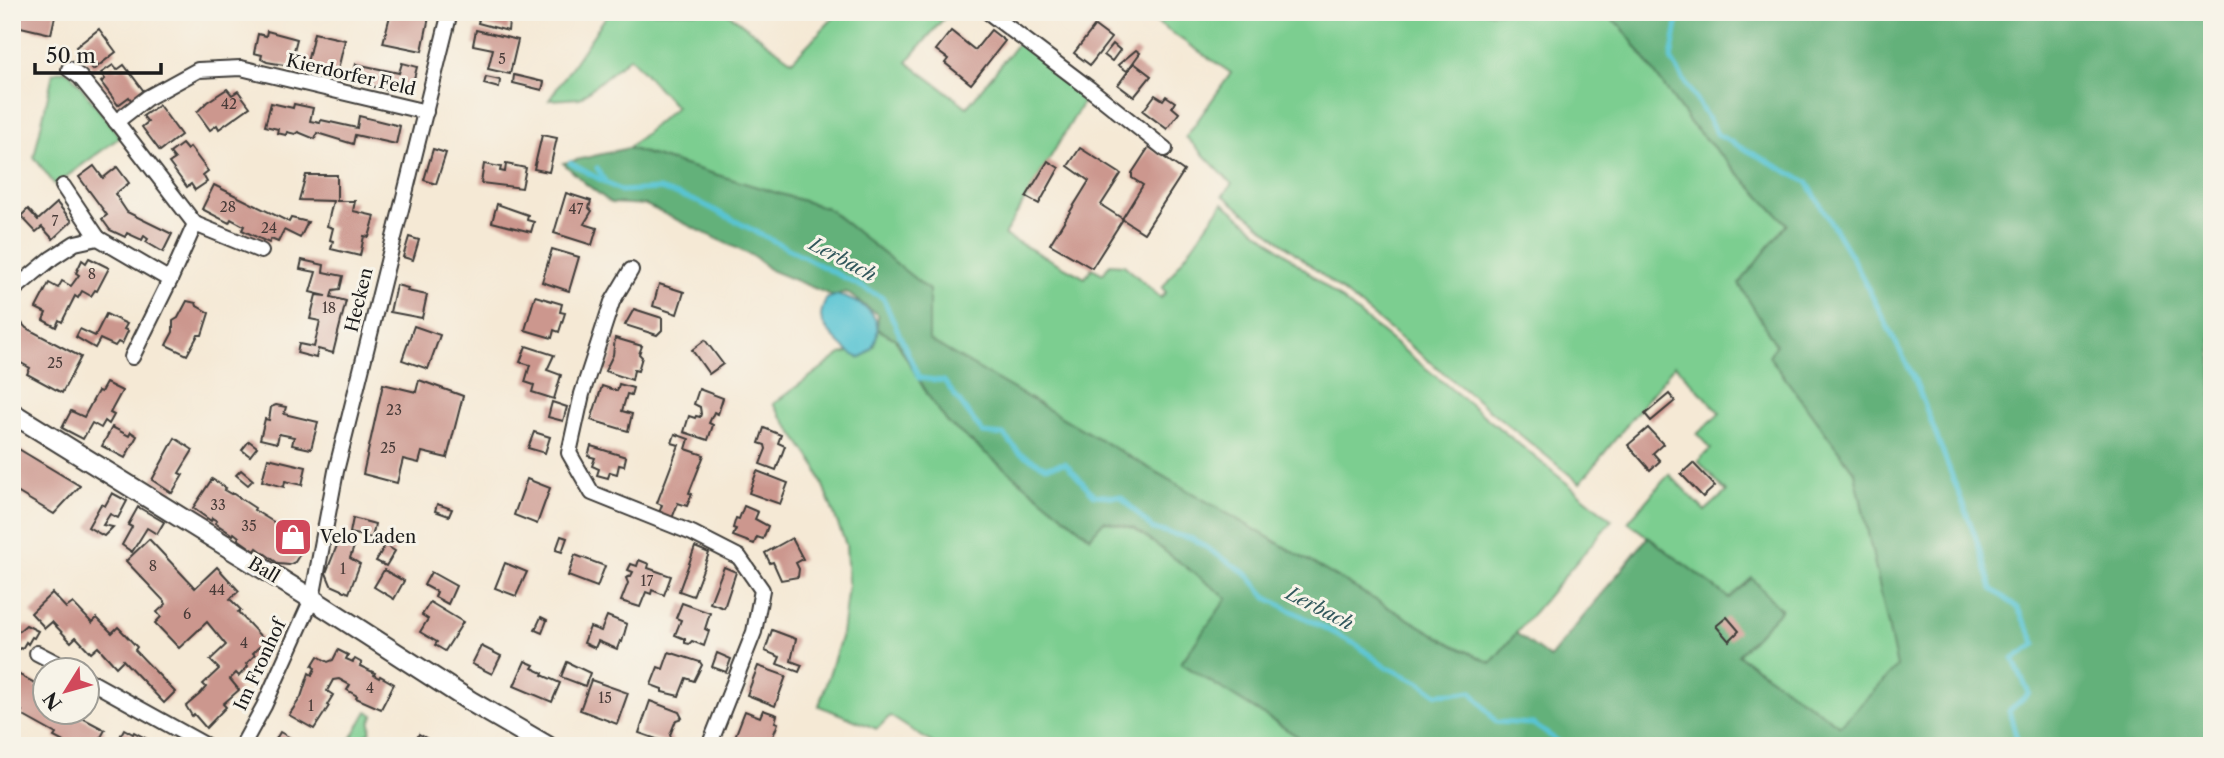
<svg xmlns="http://www.w3.org/2000/svg" width="2224" height="758" viewBox="0 0 2224 758" font-family="'Libre Caslon Text',serif">
<rect width="100%" height="100%" fill="#f7f3e8"/>
<filter id="ink" filterUnits="userSpaceOnUse"><feTurbulence type="fractalNoise" baseFrequency=".0143" numOctaves="2"/><feDisplacementMap in="SourceGraphic" scale="14" xChannelSelector="R" yChannelSelector="G"/><feConvolveMatrix kernelMatrix="1 2 1 2 8 2 1 2 1" color-interpolation-filters="sRGB"/></filter>
<filter id="wash" filterUnits="userSpaceOnUse"><feTurbulence type="fractalNoise" baseFrequency=".00686" numOctaves="4" result="noise"/><feDisplacementMap in="SourceGraphic" scale="28" xChannelSelector="R" yChannelSelector="G"/><feGaussianBlur stdDeviation="1.57" result="paint"/><feColorMatrix in="noise" values="0 0 0 0 0 0 0 0 0 0 0 0 0 0 0 0 0 1.4 0 .05"/><feComposite in="paint" operator="in"/></filter>
<g filter="url(#wash)">
<rect width="100%" height="100%" fill="#f5e9d5"/>
<!-- green -->
<g fill="#7bce90" stroke="#4c7556" stroke-width="2">
<path d="M609,12H726L792,61L839,12H949L907,62L967,107L1018,43L1088,94L1004,235L1085,278L1092,268L1103,274L1110,264L1124,265L1161,298L1166,292L1162,288L1223,203L1612,520L1491,663L1453,645L929,340L827,208L628,148L676,107L630,57L580,98L549,100Z"/>
<path d="M1141,12H1601L1621,26L1691,124L1787,224L1740,284L1776,345L1769,356L1855,473L1898,668L1840,726L1738,655L1781,609L1729,598L1628,522L1669,474L1705,511L1726,492L1698,461L1711,449L1697,434L1720,413L1675,365L1580,483L1223,195L1232,184L1186,137L1231,73Z"/>
<path d="M64,70L71,74L120,137L55,185L34,157L53,73Z"/>
<path d="M877,329L895,339L927,394L948,423L1090,536L1104,521L1134,528L1228,598L1181,663L1313,746H937L890,716L877,729L819,706L842,634L848,585L846,545L815,465L773,404L841,354L874,346Z"/>
<path d="M367,711L374,715L371,720L370,732L364,737H360L356,746H347Z"/>
</g>
<!-- forest -->
<path fill="#64b17a" stroke="#40664b" stroke-width="2" d="M1601,12H2212V746H1313L1181,663L1227,598L1134,528L1104,521L1090,537L948,423L927,394L896,339L877,329L878,315L846,292L833,296L770,270L755,257L646,205L611,203L586,184L563,163L628,148L827,208L929,290V340L1453,645L1491,663L1516,633L1550,658L1648,537L1729,598L1752,578L1781,610L1738,655L1840,726L1897,667L1855,473L1769,356L1776,345L1739,284L1787,224L1691,124L1621,26Z"/>
<!-- water -->
<path fill="#59c4d3" stroke="#3a7078" stroke-width="2" d="M837,295C848,298 859,302 868,310C884,324 878,349 860,358C849,355 821,328 821,316C821,311 824,304 826,299Z"/>
<g fill="none" stroke-linecap="round" stroke-linejoin="round">
<!-- stream -->
<g stroke="#59c4d3" stroke-width="5">
<path d="M1679,12L1671,59L1718,135L1807,182L1855,263L1915,380L1976,538L1992,589L2017,607L2036,644L2013,659L2029,693L2009,711L2019,746"/>
<path d="M570,163L621,191L660,189L699,202L883,298L919,378L944,381L983,433L1004,435L1020,453L1046,467L1065,463L1094,495L1121,497L1153,529L1193,539L1247,574L1267,598L1357,645L1384,666L1419,682L1437,694L1472,692L1496,722L1533,724L1565,746"/>
<path d="M597,168L605,181"/>
<path d="M1584,746L1591,744L1595,746"/>
</g>
</g>
<g id="blocks">
<!-- building -->
<g fill="#cc978e">
<path d="M12,12H56L51,34L12,25Z"/>
<path d="M391,12H430L422,51L383,43Z"/>
<path d="M481,12H510L508,31L478,23Z"/>
<path d="M1095,26L1111,38L1090,65L1074,53Z"/>
<path d="M99,29L116,52L93,70L76,47Z"/>
<path d="M476,30L518,40L510,74L488,69L493,49L473,45Z"/>
<path d="M991,30L1005,41L971,84L945,63L948,59L936,50L951,31L975,50Z"/>
<path d="M267,31L297,39L290,66L267,62L261,59L262,55L254,53L258,34L266,36Z"/>
<path d="M314,33L345,40L336,78L305,71Z"/>
<path d="M1113,44L1120,50L1112,61L1104,55Z"/>
<path d="M1136,50L1140,53L1127,71L1118,65Z"/>
<path d="M402,63L417,67L411,90L388,86L387,90L352,81L356,64L399,73Z"/>
<path d="M1134,63L1151,76L1134,97L1118,85Z"/>
<path d="M113,65L117,70L124,65L146,94L133,103L129,97L118,105L101,82L105,79L101,73Z"/>
<path d="M514,75L544,82L542,90L513,83Z"/>
<path d="M486,77L500,80L499,88L484,84Z"/>
<path d="M227,89L232,95L238,91L250,107L219,129L217,125L210,130L197,112L207,102Z"/>
<path d="M1155,95L1163,100L1166,96L1175,102L1172,107L1179,113L1167,129L1143,111Z"/>
<path d="M271,103L293,108L294,104L313,108L310,121L320,123L321,120L357,128L359,116L400,126L396,144L355,135L353,144L317,133L315,139L298,132L295,134L287,132L286,135L277,133L278,129L265,126Z"/>
<path d="M159,105L181,135L160,151L142,127L148,122L143,116Z"/>
<path d="M542,135L557,138L549,172L534,169Z"/>
<path d="M182,144L187,150L190,147L208,171L203,175L207,182L195,190L191,184L187,187L169,163L175,159L170,153Z"/>
<path d="M1149,147L1184,171L1144,233L1122,219L1143,185L1132,178V173Z"/>
<path d="M1080,148L1121,174L1101,205L1123,219L1092,268L1050,244L1089,181L1068,166Z"/>
<path d="M433,149L446,153L436,184L424,180Z"/>
<path d="M1048,161L1059,168L1039,204L1026,197Z"/>
<path d="M484,164L501,167L500,171L505,172L506,164L526,168L522,188L481,183Z"/>
<path d="M94,166L103,178L117,167L129,183L115,194L127,212L172,234L163,252L146,242L148,239L144,236L142,240L127,233L125,237L110,230L102,219L107,215L79,177Z"/>
<path d="M306,175H337V201H355L353,211L375,216L369,237L364,236L360,256L331,249L333,241L330,240L333,228L327,226L333,201L299,200Z"/>
<path d="M214,185L289,222L291,218L308,222L300,238L284,230L278,242L271,239L269,243L242,230L244,226L231,219L229,223L202,209Z"/>
<path d="M566,193L591,201L589,208L592,211L584,224L597,228L592,245L554,233Z"/>
<path d="M57,203L72,221L53,239L42,227L36,232L21,216L28,209L38,220Z"/>
<path d="M497,204L528,215L527,220L534,222L531,232L492,222Z"/>
<path d="M409,237L419,240L413,260L403,257Z"/>
<path d="M552,249L579,257L569,291L542,282Z"/>
<path d="M89,258L109,268L97,291L95,290L91,296L82,291L78,298L75,296L62,322L59,320L56,327L43,320L46,313L36,308L49,283L58,288L62,281L71,286L79,275L76,273L82,260L86,263Z"/>
<path d="M302,260L324,265L323,272L343,276L340,289L333,290L331,297L346,301L333,353L318,349L316,358L297,353L299,344L314,347L320,321L310,319L316,295L326,296L310,292L316,272L300,269Z"/>
<path d="M659,284L684,292L677,314L653,306Z"/>
<path d="M396,285L408,288L407,291L427,295L422,318L390,312Z"/>
<path d="M535,296L562,304L560,312L565,313L559,332L554,330L552,338L525,330Z"/>
<path d="M187,301L196,303L197,306L209,313L202,335H198L187,355L166,345L173,332V321L178,318Z"/>
<path d="M634,309L662,318V330L657,335L625,325Z"/>
<path d="M12,312L26,328L81,357L62,393L27,374L30,368L12,358Z"/>
<path d="M106,314L127,324L124,329L128,331L122,344L118,342L115,346L100,339L95,348L76,337L80,329L95,336Z"/>
<path d="M414,326L440,335L428,369L402,360Z"/>
<path d="M615,338L642,346L639,354L642,357L638,371L634,370L632,380L605,371L613,355Z"/>
<path d="M705,340L723,364L709,374L692,350Z"/>
<path d="M526,346L554,355L547,370L561,375L554,399L532,392L534,385L525,382L530,365L520,362Z"/>
<path d="M419,380L463,396L447,458L422,452L419,463L403,459L397,483L363,474L383,384L416,392Z"/>
<path d="M106,383L122,391L110,413L114,415L109,424L105,421L101,428L92,423L83,439L62,428L71,411L84,417L98,391L101,392Z"/>
<path d="M619,384L633,388L631,395L627,394L622,411L632,414L628,431L591,420L602,386L617,391Z"/>
<path d="M699,389L723,398L718,414L714,412L709,423L713,425L708,440L684,432L689,416L695,418L696,416L700,417L701,414L700,407L694,404Z"/>
<path d="M1669,394L1675,401L1651,421L1645,414Z"/>
<path d="M552,402L567,407L563,421L548,417Z"/>
<path d="M276,405L286,407L284,414L318,422L311,449L292,445L294,437L279,434L277,443L260,439L265,419L269,420L271,407Z"/>
<path d="M112,427L129,436L131,432L137,436L125,458L102,446Z"/>
<path d="M764,428L781,435L778,443L785,446L776,470L760,464L766,449L765,445L759,443Z"/>
<path d="M1648,428L1663,444L1653,453L1660,461L1650,470L1628,445Z"/>
<path d="M534,432L550,437L545,453L528,448Z"/>
<path d="M675,434L689,439L686,449L704,455L689,493L692,494L687,506L678,503L671,521L658,516L662,505L657,503L679,445L672,443Z"/>
<path d="M175,438L193,450L179,473L183,475L172,493L152,480Z"/>
<path d="M249,441L257,447L250,456L242,450Z"/>
<path d="M12,445L80,486L54,514L12,489Z"/>
<path d="M591,446L626,457L624,466L619,465L617,474L610,472L608,478L597,475L599,469L592,466L595,458L588,456Z"/>
<path d="M268,458L306,467L302,485L285,481L284,487L262,481Z"/>
<path d="M1693,463L1715,486L1703,497L1681,474Z"/>
<path d="M241,470L253,480L248,485L236,475Z"/>
<path d="M757,471L788,483L780,504L749,493Z"/>
<path d="M212,479L226,488L224,490L231,494L232,493L255,508L254,510L285,529L305,546L295,562L289,565L279,564L257,548L255,551L238,539L239,537L234,533L233,535L215,523L217,521L212,518L211,521L193,508Z"/>
<path d="M527,479L550,488L537,524L514,515Z"/>
<path d="M112,493L127,501L118,518L110,514L103,525L113,527L104,536L88,527L101,504L105,506Z"/>
<path d="M437,504L452,509L449,516L435,511Z"/>
<path d="M744,506L758,512L755,519L768,526L763,539L757,537L754,544L733,536L736,529L733,528L736,518L739,519Z"/>
<path d="M138,507L164,522L157,534L147,528L132,552L122,545L132,527L128,525Z"/>
<path d="M353,518L375,524L372,538L350,533Z"/>
<path d="M561,536L567,538L562,552L556,550Z"/>
<path d="M340,538L355,544L350,558L360,564L349,593L331,585L326,573Z"/>
<path d="M792,538L803,559L796,563L799,569L798,577L781,580L773,562L770,563L765,553Z"/>
<path d="M149,539L195,588L217,567L239,591L230,599L241,610L238,612L265,641L253,653L255,655L246,664L248,666L239,676L236,673L230,679L239,690L223,704L226,707L206,728L194,714L192,716L186,706L200,694L206,687L203,684L219,669L210,660L226,645L207,622L179,648L155,623L161,617L157,612L166,604L165,602L126,561Z"/>
<path d="M385,545L395,551L386,566L376,561Z"/>
<path d="M695,547L709,553L693,596L679,591Z"/>
<path d="M575,555L605,566L597,587L568,576Z"/>
<path d="M639,560L649,564L648,568L671,576L664,595L652,590L651,594L646,592L640,607L621,601L628,583L626,578L631,576L633,572L628,570L631,564L637,566Z"/>
<path d="M505,563L527,572L516,596L495,588Z"/>
<path d="M724,567L736,572L724,608L710,603Z"/>
<path d="M384,570L404,581L394,599L374,587Z"/>
<path d="M431,572L456,586L448,604L435,597L437,592L424,585Z"/>
<path d="M52,593L66,608L73,603L92,623L97,618L112,633L118,627L137,647L135,650L175,692L164,703L123,660L116,667L98,647L91,653L76,637L71,642L52,622L45,628L31,613Z"/>
<path d="M430,602L463,622L445,651L435,645L437,642L420,632L428,619L422,615Z"/>
<path d="M682,603L710,613L705,629L709,631L704,646L692,641L689,644L685,643V639L675,635L681,620L676,618Z"/>
<path d="M607,616L627,624L622,642L620,641L617,649L598,641L595,648L584,643L590,627L601,631Z"/>
<path d="M541,617L547,620L542,633L535,630Z"/>
<path d="M1727,617L1739,631L1729,641L1716,626Z"/>
<path d="M26,625L38,631L34,638L32,637L28,644L26,642L22,649L20,648L12,657V637Z"/>
<path d="M772,630L796,639L791,661L802,665L799,672L777,664L780,657L765,651Z"/>
<path d="M481,646L501,656L492,674L472,664Z"/>
<path d="M338,650L348,655L346,659L353,662L355,659L362,663L360,666L375,673L374,675L379,678L380,676L394,684L381,709L356,698L357,696L347,690L350,685L339,679L333,680L327,691L333,695L327,705L329,706L314,729L289,715L301,697L309,673L312,675L315,668L312,666L318,656L328,662L333,660Z"/>
<path d="M669,652L700,662L702,665L694,681L686,678L679,696L662,692V689L651,685L658,667L663,669Z"/>
<path d="M717,653L731,659L726,672L712,667Z"/>
<path d="M525,661L534,665L532,668L543,673L542,675L560,683L552,702L514,686Z"/>
<path d="M567,662L590,673L585,686L561,677Z"/>
<path d="M758,666L786,676L775,706L747,695Z"/>
<path d="M12,671L37,684L35,687L46,693V713H73L105,730L96,746H71L54,737L56,734L20,714L22,711L12,705Z"/>
<path d="M591,680L628,693L617,724L580,710Z"/>
<path d="M650,701L679,712L682,718L676,720L670,735L673,741L667,743L674,746H664L665,742L639,733Z"/>
<path d="M763,710L777,715L775,722L778,723L772,739L768,738L765,746H744L733,742L745,711L760,717Z"/>
<path d="M124,729L133,734L134,732L155,743L153,746H115Z"/>
<path d="M280,732L305,746H272Z"/>
<path d="M419,734L433,742L431,746H413Z"/>
</g>
</g>
</g>
<g filter="url(#ink)">
<use href="#blocks" fill-opacity="0" stroke="#3d3b38" stroke-width="2"/>
<g fill="none" stroke-linecap="round" stroke-linejoin="round">
<defs>
<g id="street">
<path d="M988,12L1090,89L1165,149"/>
<path d="M116,122L147,98L198,70L241,68L426,112"/>
<path d="M63,186L98,238"/>
<path d="M195,224L261,251"/>
<path d="M631,270L612,302L582,394L569,453L592,493L692,533L739,557L762,590L754,632L709,746"/>
<path d="M12,291L52,258L75,243L98,238L170,280L195,224L111,115L80,77L69,69"/>
<path d="M132,357L170,280"/>
<path d="M37,653L70,670"/>
<path d="M88,680L207,746"/>
<path d="M242,746L264,706L312,599L336,471L450,12"/>
</g>
<path id="secondary" d="M12,413L312,599L470,701L547,746"/>
</defs>
<!-- street casing -->
<use href="#street" stroke="#3d3b38" stroke-width="18"/>
<!-- secondary casing -->
<use href="#secondary" stroke="#3d3b38" stroke-width="23"/>
<!-- street -->
<use href="#street" stroke="#fff" stroke-width="14"/>
<!-- secondary -->
<use href="#secondary" stroke="#fff" stroke-width="19"/>
</g>
</g>
<!-- icons -->
<defs>
<symbol id="shop-square" viewBox="-11 -11 22 22"><rect x="-9" y="-9" width="18" height="18" rx="4" fill="#d1495b" stroke="#f7f3e8"/><path d="M-5-2.5h2.3a2.7 3.5 0 0 1 5.4 0H5L5.5 6h-11ZM-1.5-2.5h3a1.5 2.3 0 0 0-3 0Z" fill="#fff"/></symbol>
</defs>
<g fill-rule="evenodd">
<use href="#shop-square" x="271" y="515" width="44" height="44"/>
</g>
<g text-anchor="middle" stroke-width="6" stroke-linejoin="round" paint-order="stroke">
<!-- number labels -->
<g font-size="14" fill="#483b38">
<text x="502" y="64">5</text>
<text x="229" y="109">42</text>
<text x="228" y="212">28</text>
<text x="576" y="214">47</text>
<text x="55" y="226">7</text>
<text x="269" y="233">24</text>
<text x="92" y="279">8</text>
<text x="329" y="313">18</text>
<text x="55" y="368">25</text>
<text x="394" y="415">23</text>
<text x="388" y="453">25</text>
<text x="218" y="510">33</text>
<text x="249" y="531">35</text>
<text x="153" y="571">8</text>
<text x="343" y="574">1</text>
<text x="647" y="586">17</text>
<text x="217" y="595">44</text>
<text x="187" y="619">6</text>
<text x="244" y="648">4</text>
<text x="370" y="693">4</text>
<text x="605" y="703">15</text>
<text x="311" y="711">1</text>
</g>
<!-- street labels -->
<g font-size="18" fill="#1c1c1c" stroke="#f7f3e8">
<text transform="translate(351 75) rotate(13)" y="6">Kierdorfer Feld</text>
<text transform="translate(359 300) rotate(-76)" y="6">Hecken</text>
<text transform="translate(264 570) rotate(31)" y="6">Ball</text>
<text transform="translate(260 665) rotate(-65)" y="6">Im Fronhof</text>
</g>
<!-- poi labels -->
<g font-size="18" fill="#1c1c1c" stroke="#f7f3e8" text-anchor="start">
<text x="320" y="543">Velo Laden</text>
</g>
<!-- water labels -->
<g font-size="19" font-style="italic" fill="#31575c" stroke="#f7f3e8">
<text transform="translate(843 259) rotate(28)" y="7">Lerbach</text>
<text transform="translate(1320 608) rotate(27)" y="7">Lerbach</text>
</g>
</g>
<!-- margin -->
<rect width="2224" height="758" fill="none" stroke="#f7f3e8" stroke-width="42"/>
<!-- north arrow -->
<g transform="translate(66 691) rotate(233)"><circle r="33" fill="#f7f3e8" stroke="#9f9d96" stroke-width="2"/>
<path d="M0-5L12 26L0 18L-12 26Z" fill="#d1495b"/>
<text y="-10" font-size="19" font-weight="bold" text-anchor="middle" fill="#1c1c1c">N</text>
</g>
<!-- scale -->
<path d="M35 63v10h126v-10" fill="none" stroke="#1c1c1c" stroke-width="3.5"/>
<text x="46" y="63" font-size="21" fill="#1c1c1c" stroke="#f7f3e8" stroke-width="5" paint-order="stroke">50 m</text>
</svg>
